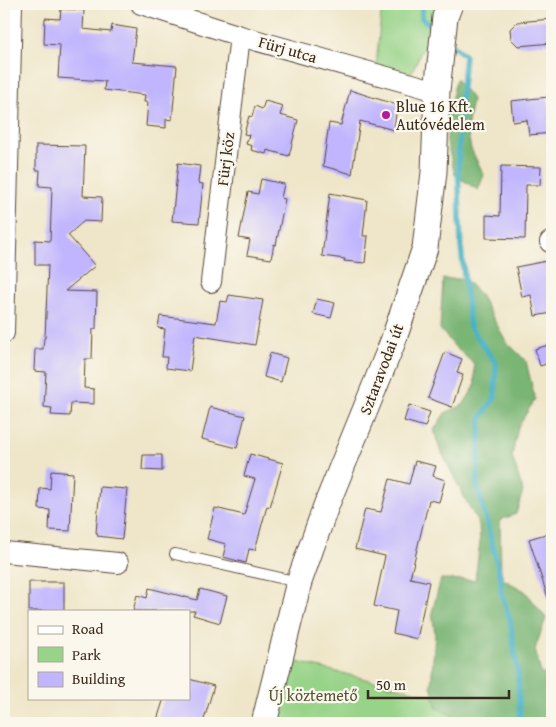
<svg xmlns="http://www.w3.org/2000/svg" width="556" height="727" viewBox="0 0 556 727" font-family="'Gentium Book Plus',serif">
<rect width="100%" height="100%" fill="#fbf7ec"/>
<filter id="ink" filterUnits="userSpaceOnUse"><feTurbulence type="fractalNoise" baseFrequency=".02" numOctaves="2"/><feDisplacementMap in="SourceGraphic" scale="10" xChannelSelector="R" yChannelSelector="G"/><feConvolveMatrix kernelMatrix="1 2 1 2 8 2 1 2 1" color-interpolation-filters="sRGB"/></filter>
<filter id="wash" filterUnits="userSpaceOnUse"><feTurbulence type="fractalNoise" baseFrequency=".0096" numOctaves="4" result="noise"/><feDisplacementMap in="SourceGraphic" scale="20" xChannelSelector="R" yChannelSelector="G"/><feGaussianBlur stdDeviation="1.12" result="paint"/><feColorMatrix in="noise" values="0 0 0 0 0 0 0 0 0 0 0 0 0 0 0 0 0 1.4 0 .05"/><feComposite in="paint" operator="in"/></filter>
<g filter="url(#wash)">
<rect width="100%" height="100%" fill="#efe6c9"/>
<!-- green -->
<g fill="#97d388" stroke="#697e53">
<path d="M382,4H443L411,74L376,65Z"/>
<path d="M293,661L478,707L485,723H277Z"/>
</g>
<!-- forest -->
<g fill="#79b574" stroke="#5a7049">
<path d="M456,79L472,99L467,129L471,149L484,175L478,190L455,175L447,143V120Z"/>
<path d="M443,279H465L479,293L506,341L526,361L535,399L518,427L512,456L523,491L516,514L500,520L501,578L525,591L546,618L535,649L541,674L552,675V723H467L437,708L431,686L435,634L432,612L441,579L475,580L480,542L479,524L464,497L439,447L434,430L445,413L463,405L475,386L474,364L455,347L440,329Z"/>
</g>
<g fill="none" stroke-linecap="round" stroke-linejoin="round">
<!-- stream -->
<g stroke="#45b0c4" stroke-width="5.5">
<path d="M422,4V18L436,30"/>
<path d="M449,42L465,56L461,98L458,163L461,247L470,327L496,363L495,397L481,418L477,484L501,579V592L510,619L518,675L520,723"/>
</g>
</g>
<g id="blocks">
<!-- building -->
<g fill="#c0b5fe">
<path d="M61,9L84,10L83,29L111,32L112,25L136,29L132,62L177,66L172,120L166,119V128L146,126L148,102H144L145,95L104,90L105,81L58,78L60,45L44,44L45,18L60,19Z"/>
<path d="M552,19V43L518,46L511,39L510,29L517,22Z"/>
<path d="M350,90L397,105L394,130L360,121L352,174L323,166L329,123L341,125Z"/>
<path d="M548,97L552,133L529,135L527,120L513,122L511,101Z"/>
<path d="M265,101L283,106L280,115L298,120L289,156L267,150L266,154L251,150L252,146L246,144L249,135L244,134L249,116L252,117L255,106L262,109Z"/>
<path d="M36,145L85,146L83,196L102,197L101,222L84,221L68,235L95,266L65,291L97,292L96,329H93L92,359H85L84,388L94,389V404L71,403L70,416L51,415L52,408L44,407L46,372L34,371L35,349H43L44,338H45L48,265H35V240L50,241L52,187L39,186L40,170H36Z"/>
<path d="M178,163L200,166L198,183L203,184L199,223L172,221Z"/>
<path d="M501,166L541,167L540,185H526L525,239L486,238V215L500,216Z"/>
<path d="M261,179L284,184L281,198L285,199L276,245L274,244L271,259L247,255L250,240L239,238L248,192L258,194Z"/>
<path d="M330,193L367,200L363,236H368L365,263L344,261L345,259L322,256Z"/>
<path d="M552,260V313L535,316L531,295L522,297L516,267Z"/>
<path d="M229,295L263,300L255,345L195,335L190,371L166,368L167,357H162L165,329L158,328L160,316L216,323L220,301L227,302Z"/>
<path d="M317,299L335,303L331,318L313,314Z"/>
<path d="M552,344V362L540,366L535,349Z"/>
<path d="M445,352L462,359L457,373L463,375L452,407L428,398Z"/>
<path d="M270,353L287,358L281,382L264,377Z"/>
<path d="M409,405L430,412L425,427L404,421Z"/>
<path d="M210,407L245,416L237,448L202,439Z"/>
<path d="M250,454L283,463L270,507L267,506L255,550L249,549L246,563L223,557L226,544L207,539L215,508L244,515L255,479L244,476Z"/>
<path d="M143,455H162V471L142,470Z"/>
<path d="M415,461L436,466L433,476L445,480L439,502L429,500L410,578L429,582L417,639L393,633L397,611L374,606L385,556L355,549L365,509L381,512L390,479L409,484Z"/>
<path d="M51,471L73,473L70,531L49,530L50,510L39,509L40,488L50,489Z"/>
<path d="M100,487L127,489L122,539L97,536L98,533H96Z"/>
<path d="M552,532V600L549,601L529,539Z"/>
<rect x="29" y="582" width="35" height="29"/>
<path d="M149,588L197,600L200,589L227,596L220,623L193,615L195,611H133L137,595L147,598Z"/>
<path d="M189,679L214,686L203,723H156L164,698H189Z"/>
</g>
</g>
</g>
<g filter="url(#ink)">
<use href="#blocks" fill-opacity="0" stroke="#564638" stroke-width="1"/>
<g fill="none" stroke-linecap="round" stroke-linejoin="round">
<defs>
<path id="service" d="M175,554L298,582"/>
<g id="minor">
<path d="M141,4L240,36L437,91"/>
<path d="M550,242L552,241"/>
<path d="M211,282L240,36"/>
<path d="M4,333L12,4"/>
<path d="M4,552L118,563"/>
</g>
<path id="tertiary" d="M264,723L299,582L326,506L392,344L425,248L434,172L437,91L445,17L450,4"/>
</defs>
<!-- service casing -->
<use href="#service" stroke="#564638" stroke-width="12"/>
<!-- minor casing -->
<use href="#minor" stroke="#564638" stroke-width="22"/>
<!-- tertiary casing -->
<use href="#tertiary" stroke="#564638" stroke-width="27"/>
<!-- service -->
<use href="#service" stroke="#fff" stroke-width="10"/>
<!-- minor -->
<use href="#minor" stroke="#fff" stroke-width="20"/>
<!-- tertiary -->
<use href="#tertiary" stroke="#fff" stroke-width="25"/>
</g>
</g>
<!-- markers -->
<circle fill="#b5179e" stroke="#fbf7ec" stroke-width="2" cx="386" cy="115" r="5"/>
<g text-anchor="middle" stroke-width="4.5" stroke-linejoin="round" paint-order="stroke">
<!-- street labels -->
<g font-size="16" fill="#3b2a1e" stroke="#fbf7ec">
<text transform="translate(288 49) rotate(16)" y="6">Fürj utca</text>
<text transform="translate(225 159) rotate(-83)" y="6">Fürj köz</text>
<text transform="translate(381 369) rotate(-69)" y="6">Sztaravodai út</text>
</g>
<!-- poi labels -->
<g font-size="16" fill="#3b2a1e" stroke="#fbf7ec" text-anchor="start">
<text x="396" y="112">Blue 16 Kft.<tspan x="396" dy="18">Autóvédelem</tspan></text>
</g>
<!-- park labels -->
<g font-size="16" fill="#525438" stroke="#fbf7ec">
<text x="313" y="701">Új köztemető</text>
</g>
</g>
<!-- margin -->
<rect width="556" height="727" fill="none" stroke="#fbf7ec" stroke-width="20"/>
<!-- legend -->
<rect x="28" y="610" width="162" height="90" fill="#fbf7ec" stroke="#aea59a"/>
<rect x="38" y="626" width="25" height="8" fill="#ffffff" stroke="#aea59a"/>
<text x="72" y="634" font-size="15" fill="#3b2a1e">Road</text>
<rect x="38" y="647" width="25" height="15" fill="#97d388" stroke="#aea59a"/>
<text x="72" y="660" font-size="15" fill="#3b2a1e">Park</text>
<rect x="38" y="672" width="25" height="15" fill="#c0b5fe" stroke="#aea59a"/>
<text x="72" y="684" font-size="15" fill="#3b2a1e">Building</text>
<!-- scale -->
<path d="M368 690v8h141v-8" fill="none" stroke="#3b2a1e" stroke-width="2.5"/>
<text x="376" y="690" font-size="15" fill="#3b2a1e" stroke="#fbf7ec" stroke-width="4" paint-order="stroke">50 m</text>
</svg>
